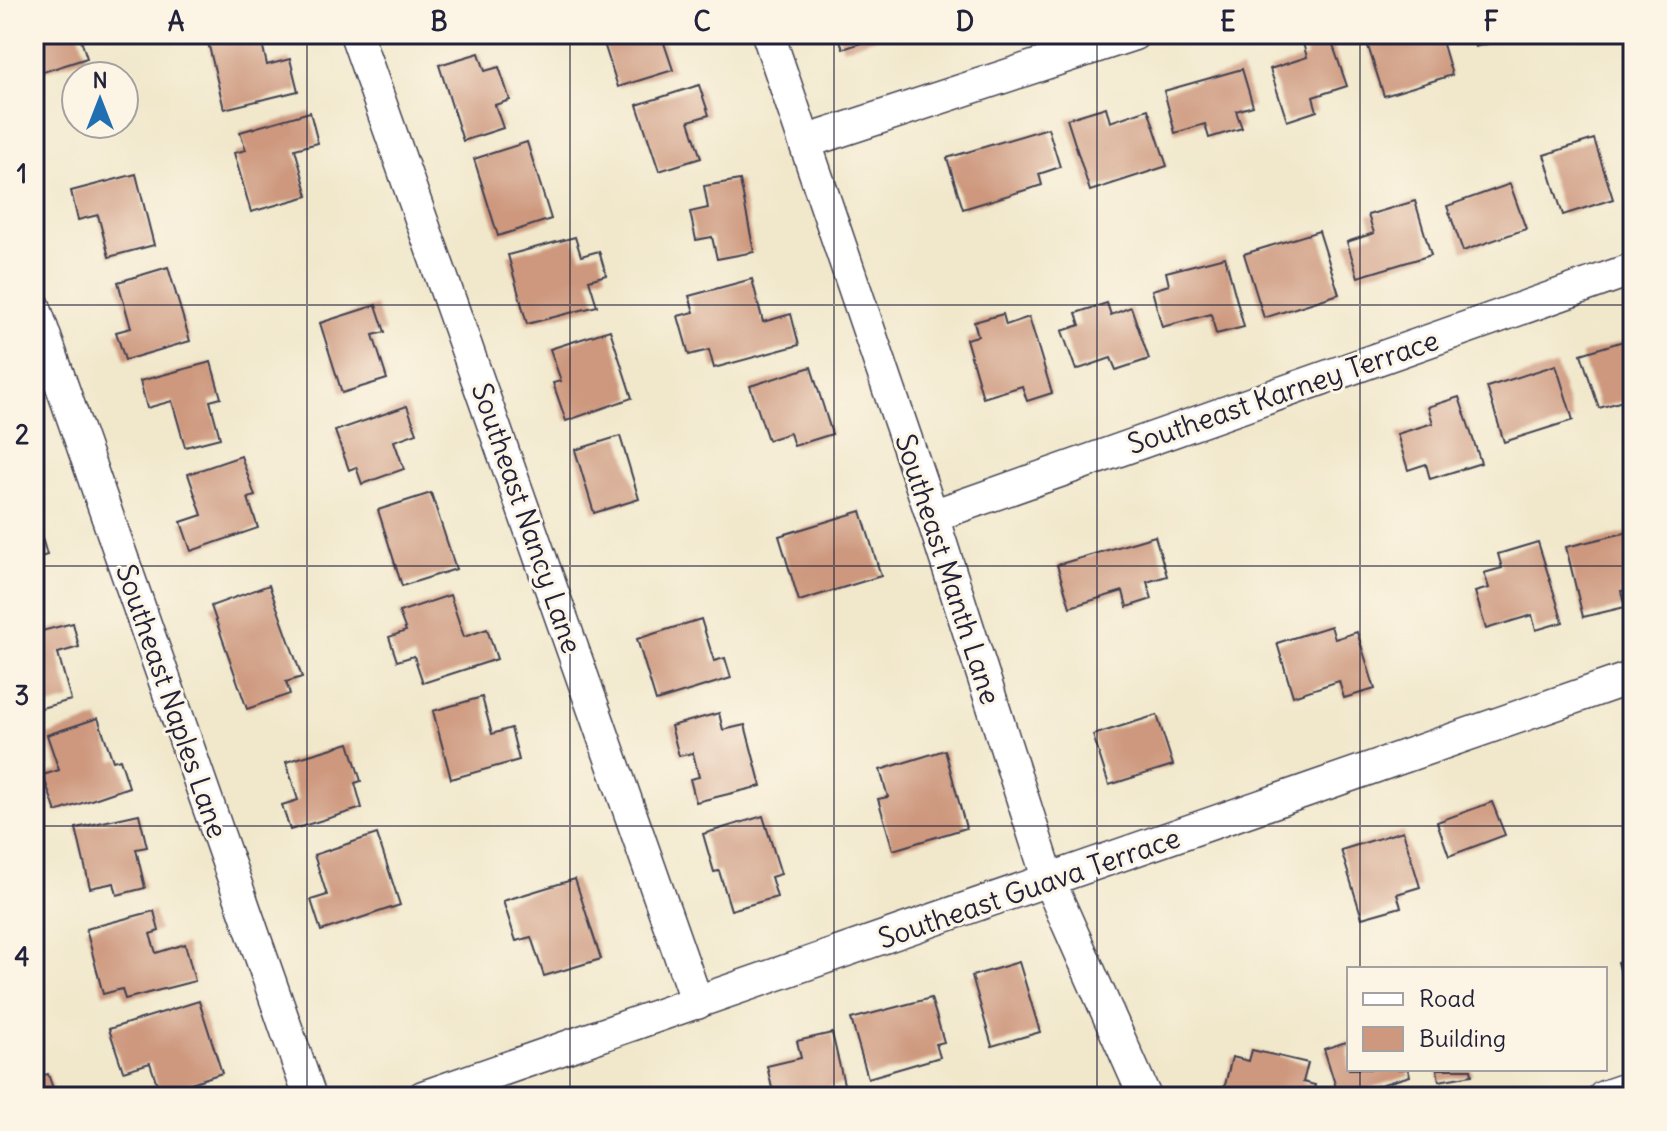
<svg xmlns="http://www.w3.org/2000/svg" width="1667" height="1131" viewBox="0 0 1667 1131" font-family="Delius,sans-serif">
<rect width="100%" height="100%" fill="#fcf5e5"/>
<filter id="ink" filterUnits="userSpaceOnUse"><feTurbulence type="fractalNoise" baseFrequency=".0125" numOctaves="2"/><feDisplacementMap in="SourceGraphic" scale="16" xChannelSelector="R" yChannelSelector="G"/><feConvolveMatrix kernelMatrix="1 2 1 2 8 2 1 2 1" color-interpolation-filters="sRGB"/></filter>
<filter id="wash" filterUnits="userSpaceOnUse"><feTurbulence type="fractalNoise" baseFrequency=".006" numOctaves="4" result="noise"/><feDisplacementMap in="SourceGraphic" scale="32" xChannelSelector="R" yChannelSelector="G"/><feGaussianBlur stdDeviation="1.8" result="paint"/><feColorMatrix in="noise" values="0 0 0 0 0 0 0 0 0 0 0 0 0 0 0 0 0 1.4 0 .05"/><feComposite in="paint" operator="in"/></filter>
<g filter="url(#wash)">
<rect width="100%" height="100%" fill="#f1e8cc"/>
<g id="blocks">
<!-- building -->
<g fill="#cd987e">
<path d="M34,34H79L87,58L34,75V42L36,41Z"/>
<path d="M241,34H260L267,65L290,59L298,91L224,109L208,42Z"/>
<path d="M601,34H661L673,70L618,87Z"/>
<path d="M838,34H885V35L843,49Z"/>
<path d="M1320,34H1329L1347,86L1313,97L1317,111L1287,121L1270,69L1307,57L1302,40Z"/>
<path d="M1398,34H1440L1452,75L1384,96L1367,43Z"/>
<path d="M1471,34H1518V35L1475,47Z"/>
<path d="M479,53L485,71L499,67L510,100L495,105L503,128L463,141L439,65Z"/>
<path d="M1242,69L1253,106L1236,111L1242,128L1209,138L1205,124L1175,133L1164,91Z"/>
<path d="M699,85L709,115L689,121L701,158L659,171L637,105Z"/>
<path d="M1106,107L1110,122L1148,109L1167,166L1090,191L1067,119Z"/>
<path d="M310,112L318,143L295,149L308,196L251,212L234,153L246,150L240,132Z"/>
<path d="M1048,128L1060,167L1039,174L1042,185L963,209L947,158Z"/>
<path d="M1594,139L1613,199L1563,215L1544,155Z"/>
<path d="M527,142L551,219L498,236L474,159Z"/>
<path d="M136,174L154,245L109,257L98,215L78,220L71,191Z"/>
<path d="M740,180L754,252L717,259L712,237L696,240L690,212L708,208L704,186Z"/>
<path d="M1510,184L1526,229L1463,251L1447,206Z"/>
<path d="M1415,201L1431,255L1358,277L1347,242L1374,233L1368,215Z"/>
<path d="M1319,231L1339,294L1264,318L1244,254Z"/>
<path d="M575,237L581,256L599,251L606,275L589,280L597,306L527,324L508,255Z"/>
<path d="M1225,257L1244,327L1216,334L1211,314L1162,327L1152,290L1169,285L1166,272Z"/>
<path d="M168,267L190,341L125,360L116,332L131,328L118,282Z"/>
<path d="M752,279L763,322L791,314L799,345L714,368L709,350L689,355L678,316L694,312L689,296Z"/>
<path d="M1107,303L1111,315L1131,307L1149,359L1116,370L1111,358L1076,370L1062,331L1080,325L1076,313Z"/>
<path d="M376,305L385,332L373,335L387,379L342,393L320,323Z"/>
<path d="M1003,314L1006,325L1029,317L1052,393L1027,401L1022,386L983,398L966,339L978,336L974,322Z"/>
<path d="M610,330L632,398L566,421L553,383L561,381L550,349Z"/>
<path d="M1633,338V398L1599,408L1581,354Z"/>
<path d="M211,362L221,398L210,401L220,438L185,447L172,401L147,408L140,381Z"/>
<path d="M1556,365L1573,420L1504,442L1487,387Z"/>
<path d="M811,367L832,434L794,446L790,433L768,440L750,386Z"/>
<path d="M1459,397L1481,463L1430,479L1426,464L1408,470L1397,434L1433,423L1428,407Z"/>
<path d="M407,406L417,433L394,441L404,469L362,484L356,467L349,470L335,431Z"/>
<path d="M620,436L639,499L594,513L575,450Z"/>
<path d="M241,456L255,496L248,498L258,528L191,551L181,522L202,515L188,474Z"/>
<path d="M431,493L456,569L402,586L378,510Z"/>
<path d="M861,511L881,576L799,601L779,536Z"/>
<path d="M40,531L47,555L34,559V532Z"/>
<path d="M1633,531V589L1621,591L1625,607L1583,617L1566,547Z"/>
<path d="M1155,536L1167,576L1147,582L1152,599L1127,607L1123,591L1070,607L1057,565Z"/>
<path d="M1538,542L1563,622L1536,630L1532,615L1486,629L1475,592L1489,588L1484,573L1502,568L1498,554Z"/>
<path d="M269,585L302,677L286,682L290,694L247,709L211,606Z"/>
<path d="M450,595L464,637L487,629L497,659L423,683L414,656L397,661L389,637L406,631L399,612Z"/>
<path d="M701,619L714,661L725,658L731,678L656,701L637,639Z"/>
<path d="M73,623L79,647L58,653L71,700L34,710V633Z"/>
<path d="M1331,626L1335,639L1357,632L1375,689L1344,698L1339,681L1293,696L1277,643Z"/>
<path d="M482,697L492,734L511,728L519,760L451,779L433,711Z"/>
<path d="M719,713L723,730L745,725L761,786L696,802L690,779L699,777L693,753L679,756L671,726Z"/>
<path d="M1157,715L1173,765L1109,785L1093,735Z"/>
<path d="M98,718L113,761L120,759L129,787L56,812L43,775L59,770L47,735Z"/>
<path d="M349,743L361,781L355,783L362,808L290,830L282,805L298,800L286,762Z"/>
<path d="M945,750L966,828L893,850L878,799L888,797L880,770Z"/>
<path d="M1492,802L1505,835L1449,856L1437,822Z"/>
<path d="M139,814L147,847L136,849L145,888L117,895L114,883L90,888L76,828Z"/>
<path d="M763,816L781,874L771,877L777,897L731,910L719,871L714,872L703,834Z"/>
<path d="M1403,831L1420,887L1397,894L1401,907L1362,918L1341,850Z"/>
<path d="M377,834L400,905L321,931L311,900L327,895L314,855Z"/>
<path d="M575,879L601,959L544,976L531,937L516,941L503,901Z"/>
<path d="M154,911L159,931L150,934L156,953L185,944L195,981L125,999L122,989L103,994L86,929Z"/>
<path d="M1633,958V1008L1630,1009L1618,962Z"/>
<path d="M1019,962L1040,1032L992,1046L972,976Z"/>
<path d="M931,998L944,1042L936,1044L940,1057L868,1078L851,1019Z"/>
<path d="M199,1001L222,1073L160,1093L150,1063L123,1071L109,1029Z"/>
<path d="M832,1033L844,1084L827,1088L829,1097H774L767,1066L801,1058L797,1041Z"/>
<path d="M1349,1041V1069H1408L1410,1076L1370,1088L1372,1097H1339L1324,1049Z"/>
<path d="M1252,1050L1308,1063L1303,1082L1315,1085L1312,1097H1222L1232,1057L1249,1061Z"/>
<path d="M1437,1069H1471L1472,1075L1439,1081Z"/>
<path d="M48,1074L56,1097H34V1078Z"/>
</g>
</g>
</g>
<g filter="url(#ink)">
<use href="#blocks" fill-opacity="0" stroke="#414051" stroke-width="2"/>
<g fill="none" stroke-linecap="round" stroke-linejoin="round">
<defs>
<g id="street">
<path d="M356,34L697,1003"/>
<path d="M768,34L932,516L1049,881L1145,1097"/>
<path d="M805,142L1134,34"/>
<path d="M34,306L310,1097"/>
<path d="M932,516L1633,269"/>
<path d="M423,1097L1633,677"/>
<path d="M1604,1097L1633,1087"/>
</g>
</defs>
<!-- street casing -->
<use href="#street" stroke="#414051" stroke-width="35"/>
<!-- street -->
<use href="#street" stroke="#fff" stroke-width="32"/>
</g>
</g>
<!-- grid -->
<path fill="none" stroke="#22223b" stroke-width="2" stroke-opacity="0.55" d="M307,34V1097M570,34V1097M834,34V1097M1097,34V1097M1360,34V969M34,305H1633M34,566H1633M34,826H1633M1360,1069V1097"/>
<g text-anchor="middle" stroke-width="6" stroke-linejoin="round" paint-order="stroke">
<!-- street labels -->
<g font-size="28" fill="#22223b" stroke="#fcf5e5">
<text transform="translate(1283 392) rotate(-19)" y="10">Southeast Karney Terrace</text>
<text transform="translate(527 518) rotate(71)" y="10">Southeast Nancy Lane</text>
<text transform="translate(948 569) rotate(72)" y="10">Southeast Manth Lane</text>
<text transform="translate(172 701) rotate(71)" y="10">Southeast Naples Lane</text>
<text transform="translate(1029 888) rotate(-19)" y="10">Southeast Guava Terrace</text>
</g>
</g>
<!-- margin -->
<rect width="1667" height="1131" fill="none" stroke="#fcf5e5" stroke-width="88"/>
<!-- legend -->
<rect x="1347" y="967" width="260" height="104" fill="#fcf5e5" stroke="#a5a1a1" stroke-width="2"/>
<rect x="1363" y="993" width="40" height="12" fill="#ffffff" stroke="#a5a1a1" stroke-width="2"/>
<text x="1419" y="1007" font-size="24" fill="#22223b">Road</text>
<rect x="1363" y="1027" width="40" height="24" fill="#cd987e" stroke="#a5a1a1" stroke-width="2"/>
<text x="1419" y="1047" font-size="24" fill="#22223b">Building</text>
<!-- north arrow -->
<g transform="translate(100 100)"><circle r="38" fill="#fcf5e5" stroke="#a5a1a1" stroke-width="2"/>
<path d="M0-6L14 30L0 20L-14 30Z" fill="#1f6fb2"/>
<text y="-12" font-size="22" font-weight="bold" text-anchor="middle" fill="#22223b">N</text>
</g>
<rect x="44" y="44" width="1579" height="1043" fill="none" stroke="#22223b" stroke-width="3"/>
<g font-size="26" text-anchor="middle" font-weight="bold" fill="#22223b">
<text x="176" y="31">A</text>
<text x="439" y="31">B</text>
<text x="702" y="31">C</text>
<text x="965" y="31">D</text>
<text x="1228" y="31">E</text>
<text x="1491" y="31">F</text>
<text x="22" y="183">1</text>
<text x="22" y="444">2</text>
<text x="22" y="705">3</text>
<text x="22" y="966">4</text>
</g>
</svg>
